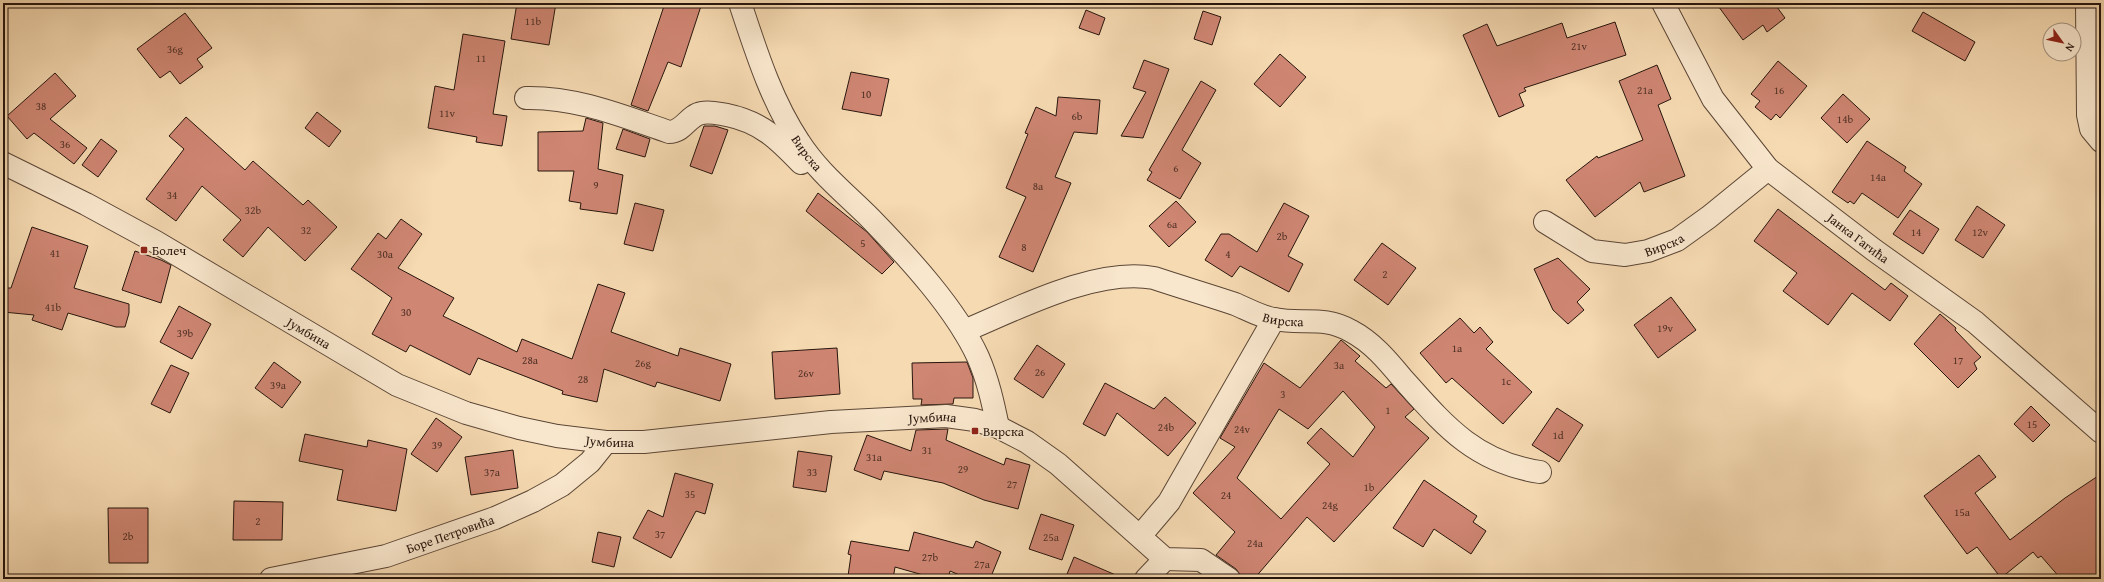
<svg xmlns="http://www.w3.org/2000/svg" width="2104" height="582" viewBox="0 0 2104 582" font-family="'Gentium Book Plus',serif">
<rect width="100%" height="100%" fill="#f6dab2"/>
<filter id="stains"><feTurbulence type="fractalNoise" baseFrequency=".005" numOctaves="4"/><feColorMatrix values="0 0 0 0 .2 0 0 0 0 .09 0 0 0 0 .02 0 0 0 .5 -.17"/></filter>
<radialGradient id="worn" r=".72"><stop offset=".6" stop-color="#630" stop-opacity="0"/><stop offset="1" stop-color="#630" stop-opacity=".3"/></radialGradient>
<!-- building -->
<g fill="#cf8673" stroke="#27150d" fill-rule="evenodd">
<path d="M517,3H556L549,45L511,39Z"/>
<path d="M665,3H702L681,67L668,62L648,111L631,105Z"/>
<path d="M1716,3H1774L1785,18L1767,32L1763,25L1743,40Z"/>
<path d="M1086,10L1105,18L1099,35L1079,28Z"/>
<path d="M1203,11L1221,17L1212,45L1194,39Z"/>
<path d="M1923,12L1975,42L1965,61L1912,31Z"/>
<path d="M185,13L212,48L197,59L203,67L180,84L170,71L160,78L137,49Z"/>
<path d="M1615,22L1626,55L1524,88L1526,91L1519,94L1524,106L1499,117L1463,35L1487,24L1497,46L1562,23L1567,38Z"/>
<path d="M463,34L505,41L493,114L507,116L502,146L476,142L477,137L428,128L435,86L454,90Z"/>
<path d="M1280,54L1306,77L1280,107L1254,84Z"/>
<path d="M1144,60L1169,69L1143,138L1121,136L1146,92L1133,88Z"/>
<path d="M1778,61L1807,86L1780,118L1776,114L1771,120L1755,107L1760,101L1751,94Z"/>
<path d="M1657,65L1671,99L1658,105L1685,176L1644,192L1640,182L1595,217L1566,180L1597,156L1598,158L1643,140L1619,81Z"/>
<path d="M851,72L889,79L881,116L842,109Z"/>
<path d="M55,73L76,96L50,119L87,148L74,164L34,133L27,139L7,116Z"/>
<path d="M1201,81L1216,90L1182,150L1201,163L1180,199L1147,180L1152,172L1149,170Z"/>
<path d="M1843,94L1870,119L1847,143L1821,118Z"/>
<path d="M1058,97L1100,100L1097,134L1074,132L1055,177L1071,183L1033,272L999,257L1026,197L1006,188L1028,134L1025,133L1036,107L1056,116Z"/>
<path d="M317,112L341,131L329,147L305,128Z"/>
<path d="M186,117L245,170L253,161L303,205L308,200L337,227L305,261L268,227L243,257L223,240L241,220L202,186L176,221L146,199L184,149L169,136Z"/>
<path d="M586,118L603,123L598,169L623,175L617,214L580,209L581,203L569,201L574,171H538V132L583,131Z"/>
<path d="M704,126H715L728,130L712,174L690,166Z"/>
<path d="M623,129L650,139L645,157L616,149Z"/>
<path d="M101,139L117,151L98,177L82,165Z"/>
<path d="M1867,141L1906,167L1904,171L1922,184L1898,218L1862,193L1854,204L1850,201L1848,203L1832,192Z"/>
<path d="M818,193L867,232L894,262L882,274L806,211Z"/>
<path d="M1176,201L1196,222L1169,247L1149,226Z"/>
<path d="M635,203L664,210L653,251L624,244Z"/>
<path d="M1284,203L1309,216L1288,256L1303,264L1289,292L1240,266L1232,277L1205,260L1221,234H1229L1257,252Z"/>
<path d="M1977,206L2005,225L1983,258L1955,240Z"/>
<path d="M1778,209L1885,290L1891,283L1908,296L1890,321L1852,293L1828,325L1783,291L1797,273L1754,241Z"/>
<path d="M1910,210L1939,229L1923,254L1893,234Z"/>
<path d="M401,219L422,234L398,268L454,298L443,316L517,352L522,339L572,359L598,284L625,293L611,332L678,356L680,348L731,364L720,401L657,382L655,387L604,369L597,402L562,394L563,391L478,358L470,375L410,345L406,352L372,334L392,298L351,269L378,233L386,239Z"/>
<path d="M32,227L88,246L74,288L129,304V313L125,327H116L68,313L62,330L32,320L34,315L3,312V288H11Z"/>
<path d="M1382,243L1416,268L1388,305L1354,280Z"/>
<path d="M135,251L161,260L171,265L161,303L122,290Z"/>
<path d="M1558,258L1590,289L1577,302L1584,310L1568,324L1553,310L1534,269Z"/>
<path d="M1671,297L1696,330L1658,358L1634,325Z"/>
<path d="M179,306L211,324L192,359L160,342Z"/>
<path d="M1940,314L1956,328L1955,330L1981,357L1974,363L1977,369L1958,388L1914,344Z"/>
<path d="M1460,318L1474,333L1480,327L1493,342L1486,349L1532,392L1503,424L1452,378L1446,383L1420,353Z"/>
<path d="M1341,340L1360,356L1355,361L1386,388L1391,384L1392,385L1414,409L1405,417L1429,438L1334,542L1307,517L1254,579H1243L1236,569L1216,555L1235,532L1193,493L1235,447L1220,438L1264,363L1300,388ZM1343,391L1375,427L1353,457L1321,428L1307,443L1330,464L1281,519L1237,478L1279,409L1308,429Z"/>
<path d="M1037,345L1065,364L1043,398L1014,379Z"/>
<path d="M837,348L840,394L775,399L772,352Z"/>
<path d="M274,362L301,382L282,408L255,388Z"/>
<path d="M967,362L973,378V398H954L953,404L921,405L922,399H913L912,363Z"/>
<path d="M171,365L189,373L170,413L151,404Z"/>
<path d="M1105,383L1154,409L1165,397L1196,423L1168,456L1117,413L1105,436L1083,424Z"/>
<path d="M2031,406L2050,425L2033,442L2014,424Z"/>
<path d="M1557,408L1583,425L1559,462L1532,445Z"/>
<path d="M436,418L462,437L437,472L411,454Z"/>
<path d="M948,429L946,440L1004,465L1006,458L1030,465L1018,509L984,500L943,483L884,471L881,480L854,470L867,435L911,451L916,430Z"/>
<path d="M305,434L367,447L368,440L407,449L396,511L337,500L343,470L299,461Z"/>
<path d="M513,450L518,488L471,495L465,457Z"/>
<path d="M798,451L832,456L826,492L793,487Z"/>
<path d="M1979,455L1996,477L1975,493L2010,540L2065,498L2101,474V579H2061L2041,556L2038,558L2033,552L2001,578L1977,547L1967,554L1924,496Z"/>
<path d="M675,473L713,484L705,514L696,511L671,558L633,538L648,510L663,517Z"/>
<path d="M1424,480L1477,516L1473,522L1486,531L1471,554L1434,529L1423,547L1393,528Z"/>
<path d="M234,501L283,502L282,540H233Z"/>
<path d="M108,508H148V563H109Z"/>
<path d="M1041,514L1074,525L1062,560L1029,549Z"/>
<path d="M598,532L621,537L614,567L592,562Z"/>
<path d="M914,532L973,548L976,541L1001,552L990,579H969L950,571L948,579H937L895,567L893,579H865L848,576L851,555L848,554L851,541L909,551Z"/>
<path d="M1074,557L1125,579H1065Z"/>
</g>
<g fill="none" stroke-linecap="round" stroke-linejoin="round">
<defs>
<g id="minor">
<path id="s1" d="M740,3C756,51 771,100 799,142C818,172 846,194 871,219C908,257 956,309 978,357C988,380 993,403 998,427"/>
<path id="s2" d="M1663,3L1713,99L1768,169L1874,250L1975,322L2101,432"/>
<path d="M2087,3L2088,115L2091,129L2101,141"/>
<path d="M526,98C577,97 622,116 669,132C684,132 688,115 702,113C710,111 720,114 727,115C761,122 778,139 801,163"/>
<path id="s3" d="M3,163L86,204L156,242L397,385L466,413L519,428L557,436L606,442H644L831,422L946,416L975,420L998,427L1027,442L1058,464L1165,559L1201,560L1229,579"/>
<path id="s4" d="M1545,222L1592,251L1625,255L1648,251L1677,240L1709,217L1768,169"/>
<path id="s5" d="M964,331C1017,309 1096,267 1154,278C1181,287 1208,295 1235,304C1247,309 1261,317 1274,319C1302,325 1323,315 1351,331C1372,342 1387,360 1402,378C1444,425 1474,462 1540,472"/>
<path d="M1141,535L1169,502L1274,319"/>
<path id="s6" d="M271,579L386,556L495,518L533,501L562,485L590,462L606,442"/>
<path d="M1146,579L1165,559"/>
</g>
</defs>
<!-- minor casing -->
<use href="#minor" stroke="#5b4636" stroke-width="24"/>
<!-- minor -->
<use href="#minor" stroke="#f9e7cd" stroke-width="22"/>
</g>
<!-- markers -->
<g fill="#8f2418" stroke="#f9e7cd" stroke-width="1.5">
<rect x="140" y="246" width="8" height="8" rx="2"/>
<rect x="971" y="427" width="8" height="8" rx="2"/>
</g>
<g text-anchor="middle" stroke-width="3" stroke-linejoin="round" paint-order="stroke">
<!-- number labels -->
<g font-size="11" fill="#513126">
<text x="533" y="25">11b</text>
<text x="1579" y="50">21v</text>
<text x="175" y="53">36g</text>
<text x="481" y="62">11</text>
<text x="1645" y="94">21a</text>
<text x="1779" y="94">16</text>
<text x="866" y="98">10</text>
<text x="41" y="110">38</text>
<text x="447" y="117">11v</text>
<text x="1077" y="120">6b</text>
<text x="1845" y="123">14b</text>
<text x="65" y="148">36</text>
<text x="1176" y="172">6</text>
<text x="1878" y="181">14a</text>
<text x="596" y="189">9</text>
<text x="1038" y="190">8a</text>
<text x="172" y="199">34</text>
<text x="253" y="214">32b</text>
<text x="1172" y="228">6a</text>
<text x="306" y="234">32</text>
<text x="1916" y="236">14</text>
<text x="1980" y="236">12v</text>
<text x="1282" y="240">2b</text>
<text x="863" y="247">5</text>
<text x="1024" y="251">8</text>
<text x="55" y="257">41</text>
<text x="385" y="258">30a</text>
<text x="1228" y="258">4</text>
<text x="1385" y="278">2</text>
<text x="53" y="311">41b</text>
<text x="406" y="316">30</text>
<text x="1665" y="332">19v</text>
<text x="185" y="337">39b</text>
<text x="1457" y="352">1a</text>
<text x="530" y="364">28a</text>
<text x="1958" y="364">17</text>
<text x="643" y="367">26g</text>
<text x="1339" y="369">3a</text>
<text x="1040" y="376">26</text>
<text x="806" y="377">26v</text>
<text x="583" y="383">28</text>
<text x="1506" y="385">1c</text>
<text x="278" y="389">39a</text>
<text x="1283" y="398">3</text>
<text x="1388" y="414">1</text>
<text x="2032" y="428">15</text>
<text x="1166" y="431">24b</text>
<text x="1242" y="433">24v</text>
<text x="1558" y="439">1d</text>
<text x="437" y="449">39</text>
<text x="927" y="454">31</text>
<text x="874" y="461">31a</text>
<text x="963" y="473">29</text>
<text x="492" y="476">37a</text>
<text x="812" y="476">33</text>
<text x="1012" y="488">27</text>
<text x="1369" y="491">1b</text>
<text x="690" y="498">35</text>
<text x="1226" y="499">24</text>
<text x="1330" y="509">24g</text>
<text x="1962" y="516">15a</text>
<text x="258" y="525">2</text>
<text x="660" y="538">37</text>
<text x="128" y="540">2b</text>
<text x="1051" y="541">25a</text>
<text x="1255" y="547">24a</text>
<text x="930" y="561">27b</text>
<text x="982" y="568">27a</text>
</g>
<!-- street labels -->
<g font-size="13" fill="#27150d" stroke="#f9e7cd">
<text dy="5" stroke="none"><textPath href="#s1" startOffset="165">Вирска</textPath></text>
<text dy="5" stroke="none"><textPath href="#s2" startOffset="311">Јанка Гагића</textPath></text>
<text dy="5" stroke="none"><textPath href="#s4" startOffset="129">Вирска</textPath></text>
<text dy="5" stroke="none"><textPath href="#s5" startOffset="336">Вирска</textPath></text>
<text dy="5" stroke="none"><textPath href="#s3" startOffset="350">Јумбина</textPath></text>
<text dy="5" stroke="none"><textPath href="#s3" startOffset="998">Јумбина</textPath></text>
<text dy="5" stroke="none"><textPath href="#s3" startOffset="674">Јумбина</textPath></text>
<text dy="5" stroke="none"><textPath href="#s6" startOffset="185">Боре Петровића</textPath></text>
</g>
<!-- poi labels -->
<g font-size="13" fill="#27150d" stroke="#f9e7cd" text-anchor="start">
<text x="152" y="255">Болеч</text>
<text x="983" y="436">Вирска</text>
</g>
</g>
<!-- margin -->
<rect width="2104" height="582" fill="none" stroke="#f6dab2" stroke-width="16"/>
<rect x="4" y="4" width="2096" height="574" fill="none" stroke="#27150d" stroke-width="2"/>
<rect x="8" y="8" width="2088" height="566" fill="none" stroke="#27150d"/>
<!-- north arrow -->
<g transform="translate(2062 42) rotate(123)"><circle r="19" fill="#f9e7cd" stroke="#a59380"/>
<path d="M0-3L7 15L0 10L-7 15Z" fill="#8f2418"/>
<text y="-6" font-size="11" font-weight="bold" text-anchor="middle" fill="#27150d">N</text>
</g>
<rect width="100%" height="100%" filter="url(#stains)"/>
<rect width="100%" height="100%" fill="url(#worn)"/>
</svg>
